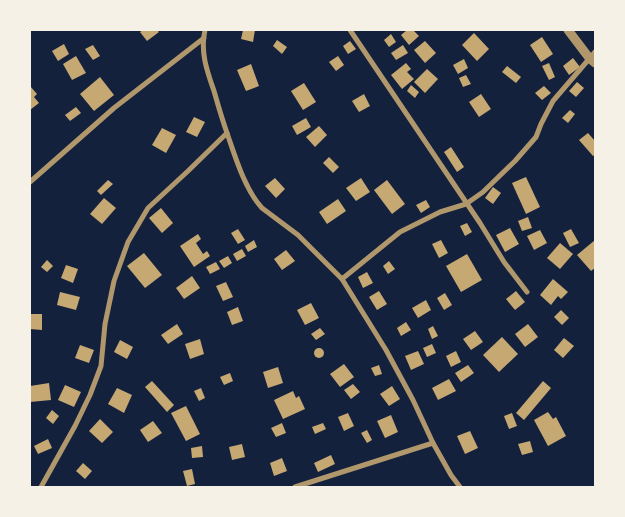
<svg xmlns="http://www.w3.org/2000/svg" width="625" height="517" viewBox="0 0 625 517" font-family="'Crimson Pro',serif">
<rect width="100%" height="100%" fill="#14213d"/>
<!-- building -->
<g fill="#c6a872">
<path d="M143,30H157L159,32L147,41L140,32Z"/>
<path d="M243,30H255L253,42L241,39Z"/>
<path d="M407,30H413L419,36L409,45L401,35Z"/>
<path d="M474,33L489,49L477,61L462,45Z"/>
<path d="M391,34L396,42L389,47L384,40Z"/>
<path d="M542,37L553,54L541,62L530,45Z"/>
<path d="M277,40L287,47L282,54L273,46Z"/>
<path d="M350,41L356,49L348,54L343,46Z"/>
<path d="M425,41L436,53L425,63L414,50Z"/>
<path d="M64,44L69,54L58,61L52,51Z"/>
<path d="M93,45L100,56L93,60L85,49Z"/>
<path d="M403,45L408,53L396,60L391,53Z"/>
<path d="M76,56L86,73L72,80L63,64Z"/>
<path d="M338,56L344,65L336,71L329,62Z"/>
<path d="M573,58L580,67L569,75L563,66Z"/>
<path d="M464,59L468,68L458,74L453,65Z"/>
<path d="M406,63L411,69L407,72L414,79L402,89L391,75Z"/>
<path d="M549,63L555,77L549,80L542,66Z"/>
<path d="M251,64L259,86L246,91L237,70Z"/>
<path d="M507,66L521,77L516,83L502,72Z"/>
<path d="M427,69L438,79L425,93L414,82Z"/>
<path d="M466,75L471,84L463,87L459,78Z"/>
<path d="M100,77L114,95L94,111L80,94Z"/>
<path d="M577,82L584,88L576,97L569,91Z"/>
<path d="M304,83L316,102L303,110L291,91Z"/>
<path d="M411,85L419,92L415,98L407,91Z"/>
<path d="M30,86L37,94L34,97L39,103L30,110Z"/>
<path d="M544,86L551,93L542,100L535,93Z"/>
<path d="M364,94L370,106L359,112L352,101Z"/>
<path d="M481,94L491,109L479,117L469,102Z"/>
<path d="M76,107L81,113L70,121L65,115Z"/>
<path d="M570,110L575,114L568,123L562,118Z"/>
<path d="M194,117L205,122L197,137L186,132Z"/>
<path d="M306,118L311,127L297,135L292,126Z"/>
<path d="M319,126L327,135L315,147L306,137Z"/>
<path d="M162,128L176,135L166,153L152,145Z"/>
<path d="M588,133L595,141V155L593,156L579,140Z"/>
<path d="M451,147L464,167L457,172L444,152Z"/>
<path d="M329,157L339,167L333,173L323,163Z"/>
<path d="M526,177L540,207L526,214L512,183Z"/>
<path d="M275,178L285,189L276,198L265,186Z"/>
<path d="M361,178L370,192L356,201L346,188Z"/>
<path d="M108,180L113,184L101,195L97,191Z"/>
<path d="M387,180L405,204L392,214L374,190Z"/>
<path d="M493,187L501,193L493,204L485,198Z"/>
<path d="M104,198L116,208L102,224L90,214Z"/>
<path d="M338,199L346,211L327,224L319,212Z"/>
<path d="M426,200L430,207L421,213L416,205Z"/>
<path d="M161,208L173,223L162,233L149,218Z"/>
<path d="M528,217L532,228L522,231L518,221Z"/>
<path d="M467,223L472,232L465,236L460,226Z"/>
<path d="M510,228L519,244L505,252L496,235Z"/>
<path d="M238,229L245,240L238,244L231,233Z"/>
<path d="M571,229L579,243L570,247L563,233Z"/>
<path d="M540,230L547,243L534,250L527,236Z"/>
<path d="M198,234L201,239L196,243L203,254L207,251L210,256L194,267L180,246Z"/>
<path d="M254,240L257,247L248,252L245,246Z"/>
<path d="M441,240L448,253L439,258L432,244Z"/>
<path d="M595,240V268L591,271L577,255Z"/>
<path d="M560,243L573,254L560,269L547,258Z"/>
<path d="M242,249L246,256L237,261L233,254Z"/>
<path d="M286,250L295,261L282,270L274,259Z"/>
<path d="M144,253L162,275L145,288L127,266Z"/>
<path d="M467,254L482,280L461,292L446,266Z"/>
<path d="M228,256L232,263L224,268L219,261Z"/>
<path d="M47,260L53,266L47,272L41,267Z"/>
<path d="M389,261L395,269L388,274L383,266Z"/>
<path d="M216,262L220,269L210,274L206,267Z"/>
<path d="M66,265L78,269L73,283L61,278Z"/>
<path d="M367,272L373,283L363,288L358,277Z"/>
<path d="M192,276L200,288L184,299L176,288Z"/>
<path d="M553,279L568,292L561,299L558,296L551,305L540,295Z"/>
<path d="M226,282L233,297L223,301L216,286Z"/>
<path d="M379,291L387,304L377,310L369,297Z"/>
<path d="M516,291L525,302L515,310L506,299Z"/>
<path d="M60,292L80,297L76,310L57,305Z"/>
<path d="M445,293L452,305L444,310L437,298Z"/>
<path d="M426,300L431,310L418,318L412,308Z"/>
<path d="M311,303L319,318L305,325L297,310Z"/>
<path d="M238,307L243,321L232,325L227,312Z"/>
<path d="M561,310L569,318L562,325L554,317Z"/>
<path d="M30,314H42V330L30,329Z"/>
<path d="M406,322L411,330L401,336L397,328Z"/>
<path d="M177,324L183,334L168,344L161,335Z"/>
<path d="M528,324L538,337L525,347L515,334Z"/>
<path d="M433,326L438,336L432,339L428,329Z"/>
<path d="M320,328L325,334L316,340L311,334Z"/>
<path d="M475,331L483,342L471,350L463,339Z"/>
<path d="M502,337L518,354L499,372L483,355Z"/>
<path d="M564,338L574,346L563,358L554,350Z"/>
<path d="M200,339L204,354L190,359L185,344Z"/>
<path d="M120,340L133,347L127,359L114,352Z"/>
<path d="M432,344L436,353L427,357L423,348Z"/>
<path d="M80,345L94,350L89,363L75,358Z"/>
<circle cx="319" cy="353" r="5"/>
<path d="M418,351L424,364L411,370L405,356Z"/>
<path d="M456,351L461,362L451,367L446,356Z"/>
<path d="M344,364L354,377L340,387L330,374Z"/>
<path d="M379,365L382,374L375,376L371,368Z"/>
<path d="M468,365L474,373L461,382L455,373Z"/>
<path d="M278,367L283,383L268,388L263,372Z"/>
<path d="M230,373L233,381L224,385L220,377Z"/>
<path d="M449,379L456,391L438,400L432,388Z"/>
<path d="M152,381L174,405L167,412L145,387Z"/>
<path d="M543,381L551,388L524,420L516,413Z"/>
<path d="M49,383L51,400L30,402V386Z"/>
<path d="M353,384L360,392L351,399L344,390Z"/>
<path d="M65,385L81,392L74,407L58,400Z"/>
<path d="M392,386L400,399L389,406L380,394Z"/>
<path d="M117,388L132,395L124,413L108,404Z"/>
<path d="M201,388L205,398L199,401L194,391Z"/>
<path d="M293,391L296,398L299,396L305,409L283,419L274,400Z"/>
<path d="M186,406L200,434L186,441L171,413Z"/>
<path d="M52,410L59,416L53,424L46,418Z"/>
<path d="M548,412L553,419L556,417L566,436L548,446L534,420Z"/>
<path d="M348,413L354,426L344,431L338,417Z"/>
<path d="M512,413L517,426L509,429L504,416Z"/>
<path d="M391,415L398,432L385,438L377,421Z"/>
<path d="M100,419L113,432L102,443L89,431Z"/>
<path d="M153,421L162,433L148,442L140,430Z"/>
<path d="M282,423L286,433L276,437L271,428Z"/>
<path d="M323,423L326,429L315,434L312,427Z"/>
<path d="M367,430L372,440L367,443L361,433Z"/>
<path d="M470,431L478,448L465,454L457,436Z"/>
<path d="M48,439L52,448L38,454L34,446Z"/>
<path d="M530,441L533,452L522,455L518,444Z"/>
<path d="M242,444L245,457L232,460L229,447Z"/>
<path d="M202,446L203,457L192,458L191,448Z"/>
<path d="M331,455L335,464L318,472L314,463Z"/>
<path d="M282,458L287,471L274,476L270,463Z"/>
<path d="M83,463L92,471L85,479L76,471Z"/>
<path d="M192,469L195,484L187,486L183,471Z"/>
</g>
<g fill="none" stroke-linecap="round" stroke-linejoin="round">
<!-- minor -->
<g stroke="#b1986c" stroke-width="5">
<path d="M205,30C200,52 207,71 214,91C218,105 222,119 227,133"/>
<path d="M350,30L480,223L504,262L527,292"/>
<path d="M30,182L114,108L204,38"/>
<path d="M342,279L400,232L440,212L466,204L483,192L515,161L536,137L541,124L553,101L595,52"/>
<path d="M41,487L75,426L90,395L101,366L105,324L114,281L128,242L148,208L188,171L227,133C235,156 245,190 262,208L298,235L342,279L386,350L413,400L433,443L451,475L460,487"/>
<path d="M295,487L433,443"/>
</g>
<!-- tertiary -->
<path stroke="#b1986c" stroke-width="9" d="M568,30L590,59L595,63"/>
</g>
<!-- border -->
<rect width="625" height="517" fill="none" stroke="#f6f1e7" stroke-width="62"/>
</svg>
